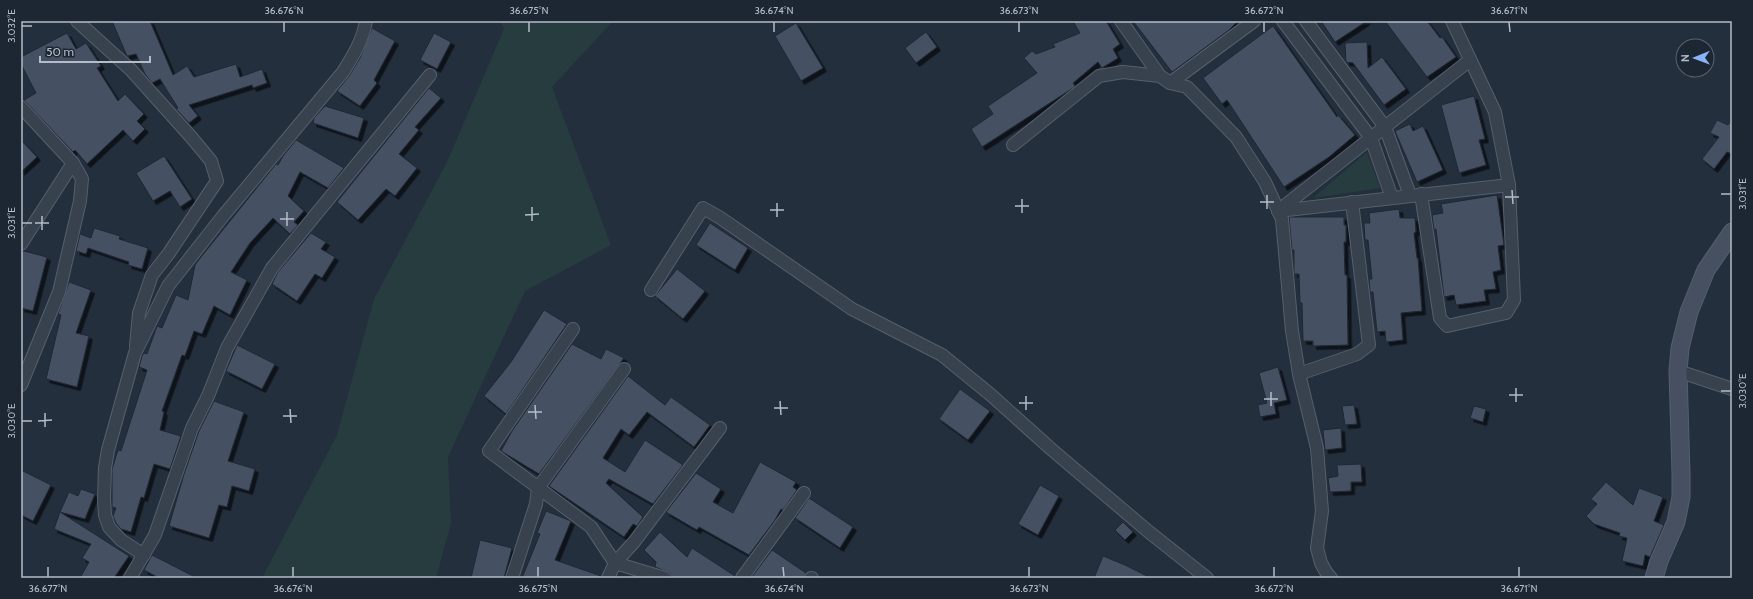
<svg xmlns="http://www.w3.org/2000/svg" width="1753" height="599" viewBox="0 0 1753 599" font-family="Cabin,sans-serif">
<defs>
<filter id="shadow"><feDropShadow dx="3.5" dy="3.5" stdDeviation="0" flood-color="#0009"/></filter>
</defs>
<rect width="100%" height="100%" fill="#242f3e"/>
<!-- green -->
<g fill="#263c3f">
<path d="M500,21H613L552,87L611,245L525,291L448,457L451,523L436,578H262L337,435L374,299L447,162L504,29Z"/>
<path d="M1367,152L1380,188L1313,198Z"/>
</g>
<!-- building -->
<g fill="#455162" stroke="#1f2835" filter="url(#shadow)">
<path d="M112,21H150L173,75L187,66L194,77L236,64L240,77L262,69L267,83L253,88L252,85L189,105L198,116L189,123L176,109L178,108L160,79L152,83L145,74L136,54L127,56Z"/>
<path d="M1073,21H1106L1120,44L1113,49L1118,58L1102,68L1098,62L1073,83L1075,86L1073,88L982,147L971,129L993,114L988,106L1037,73L1024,58L1032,51L1036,54L1055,47L1053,44L1080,33Z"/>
<path d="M1133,21H1238L1229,30L1172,72Z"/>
<path d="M1321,21H1367L1335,42Z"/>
<path d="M1385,21H1427L1440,38L1442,37L1456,57L1427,77Z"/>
<path d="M796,23L823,68L801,81L775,36Z"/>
<path d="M1273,26L1337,117L1338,115L1355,135L1329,157L1284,187L1227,100L1222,104L1203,78Z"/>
<path d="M372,28L395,41L374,80L377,83L360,106L337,91L349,76L360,58Z"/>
<path d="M926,32L937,47L916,63L905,48Z"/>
<path d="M67,33L76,49L86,43L101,66L97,68L118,101L125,94L144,114L137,121L145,129L133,141L123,130L87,164L75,150L73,152L24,100L36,93L21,64V57Z"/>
<path d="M434,33L451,42L437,69L420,60Z"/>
<path d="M1367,42L1368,68L1382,57L1406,89L1384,105L1353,63L1346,62L1345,43Z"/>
<path d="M429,88L441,98L415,127L419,130L399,154L417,168L395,196L386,189L358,220L337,202Z"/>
<path d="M1474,96L1485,139L1479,140L1486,165L1459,173L1441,105Z"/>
<path d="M325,106L364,118L358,138L313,123L314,118Z"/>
<path d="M1717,120L1728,125L1732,120V154L1727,152L1714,169L1702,159L1719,137L1710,133Z"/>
<path d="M1410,124L1413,131L1423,126L1443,170L1417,182L1395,131Z"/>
<path d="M21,140L37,157L21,172Z"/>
<path d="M296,140L344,168L328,188L300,172L288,196L304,211L294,222L298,225L290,234L273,218L250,243L231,272L247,280L230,315L214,306L202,334L194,331L185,356L182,355L162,411L164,412L160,430L181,436L170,469L154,464L144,498L141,497L131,532L121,529L116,523L113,516L116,508L112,507V469L118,450L121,451L147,370L139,367L142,356L144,353L147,354L157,326L162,328L176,295L188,300L195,265L201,257L276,164L278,165L283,156Z"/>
<path d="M164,156L192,199L180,207L170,191L153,201L136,173Z"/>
<path d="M1497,195L1504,245L1498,246L1501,270L1493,272L1496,289L1484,290L1486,301L1456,305L1454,295L1444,297L1436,229L1434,230L1432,215L1443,213L1441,204Z"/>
<path d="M1399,209L1400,218H1415L1416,232L1414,233L1417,258H1418L1422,311L1401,313L1403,340L1386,342L1385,331L1377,332L1373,292H1370L1369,279H1372L1368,240H1365L1364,223H1370L1369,213Z"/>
<path d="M1289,217H1344V225H1346V242H1344L1345,275H1347L1348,345L1313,346V341H1303L1302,303H1300L1299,274H1294V250H1292Z"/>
<path d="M710,223L748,248L735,270L696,245Z"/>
<path d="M94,228L120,236L119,239L148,248L142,269L128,265L129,262L88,248L86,254L76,251L80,234L91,238Z"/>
<path d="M311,233L326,242L321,249L335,257L322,278L315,274L297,301L272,284L278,272Z"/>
<path d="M21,251H24L47,257L33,311L21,308Z"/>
<path d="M677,269L705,291L683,319L655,296Z"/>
<path d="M69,282L91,290L76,333L89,336L77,387L46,379L61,315L58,314Z"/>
<path d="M544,310L567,324L506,414L484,396L511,362Z"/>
<path d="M572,344L601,359L606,349L624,358L539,474L501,451L512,431Z"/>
<path d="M237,345L275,364L262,389L226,371Z"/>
<path d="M1278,367L1287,400L1274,403L1276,414L1260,417L1258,405L1267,403L1259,373Z"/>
<path d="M628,376L665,405L671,397L710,425L694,447L647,412L629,435L621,429L603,458L625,472L645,440L683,465L653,504L609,479L606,483L643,517L637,526L633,524L624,537L549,486Z"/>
<path d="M960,389L990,411L968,440L939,419Z"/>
<path d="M214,401L244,412L228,461L255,469L249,491L232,486L227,507L219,505L209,538L169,526L184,474L199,431Z"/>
<path d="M1354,405L1357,424L1345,425L1342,406Z"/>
<path d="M1474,406L1486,409L1483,422L1470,418Z"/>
<path d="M1341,428L1342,448L1325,450L1323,430Z"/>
<path d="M760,462L796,482L793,487L797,490L783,510L781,509L775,520L749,555L699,527L697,530L666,512L696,473L721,489L713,502L733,513Z"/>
<path d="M1361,464L1362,482H1351V491L1330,492L1328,478L1338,476L1337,465Z"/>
<path d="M21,470L51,485L33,521L21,515Z"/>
<path d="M1606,482L1633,505L1639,488L1663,497L1654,521L1664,525L1650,557L1645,555L1643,566L1622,561L1627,538L1619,536L1620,533L1594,524L1586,516L1597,504L1591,499Z"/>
<path d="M1040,485L1059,496L1038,535L1018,524Z"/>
<path d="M81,489L95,494L85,519L60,512L69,492L78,496Z"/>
<path d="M809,498L853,527L840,548L795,518Z"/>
<path d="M546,511L571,521L555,560L601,576V578H522L540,534L537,533Z"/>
<path d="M60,512L129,556L114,578H80L89,562L82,558L91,544L54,529Z"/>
<path d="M1123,522L1133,532L1125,540L1115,530Z"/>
<path d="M660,532L687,557L692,548L735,576V578H672L670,573L655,567L656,562L644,550Z"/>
<path d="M480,540L512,548L504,578H471Z"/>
<path d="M772,550L806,573L804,578H751Z"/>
<path d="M152,555L197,578H159L144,570Z"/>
<path d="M1103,556L1125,565L1151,578H1094Z"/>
</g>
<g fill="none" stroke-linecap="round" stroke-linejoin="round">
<defs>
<g id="street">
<path d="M77,21L131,70L192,138L211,161L217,181L169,253L152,275L139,313L136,346"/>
<path d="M1121,21L1160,76"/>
<path d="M1283,21L1371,138L1392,198"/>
<path d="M1306,21L1385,127L1410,195"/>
<path d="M1170,83L1254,21"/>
<path d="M21,107L73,163L82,179L80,201L59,292L21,385"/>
<path d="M1013,145L1099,76L1123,72L1160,76L1170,83L1187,87L1236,137L1265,182L1282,219L1292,331L1299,374L1317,448L1322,511L1317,548L1321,563L1326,572L1331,578"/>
<path d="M1421,194L1440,318L1447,326L1506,313L1514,300L1509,185L1495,112L1452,21"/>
<path d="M1278,211L1470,60"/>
<path d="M1278,211L1509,185"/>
<path d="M21,244L73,163"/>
<path d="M651,290L703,208L719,217L852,309L942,355L991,395L1051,449L1149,532L1207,578"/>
<path d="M573,329L489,451L591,527L615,563L665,578"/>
<path d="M1678,371L1732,389"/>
<path d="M1299,374L1357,354L1369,345L1352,202"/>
<path d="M144,555L121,540L109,527L105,515L104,499L105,468L108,450L135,353L168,286L223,216L343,72C353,56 363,40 366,21"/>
<path d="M130,578L155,535L192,428L208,396L227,348L272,268L430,75"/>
<path d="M512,578L536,504L538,488L624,369"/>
<path d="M608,578L615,563L634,542L720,428"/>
<path d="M742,578L804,493"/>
<path d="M811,578H812"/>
</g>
<path id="secondary" d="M1654,578L1659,561L1676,522L1681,497V474L1678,371L1680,348L1689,312L1706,270L1732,232"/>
</defs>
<!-- street casing -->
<use href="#street" stroke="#565f6c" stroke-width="14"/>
<!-- secondary casing -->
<use href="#secondary" stroke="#565f6c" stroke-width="19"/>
<!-- street -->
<use href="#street" stroke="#38414e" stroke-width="12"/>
<!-- secondary -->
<use href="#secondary" stroke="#465061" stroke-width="17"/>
</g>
<!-- ticks -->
<path fill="none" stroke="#b4bcc9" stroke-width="1.5" d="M284,22V32M529,22V32M774,22V32M1019,22V32M1264,22V32M1509,22L1510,32M22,26H32M1512,190L1513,204M1721,194H1731M1267,195V209M1505,197H1519M1022,199V213M1260,202H1274M777,203V217M1015,206H1029M532,207V221M770,210H784M287,212V226M525,215L539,214M42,216V230M280,219H294M22,223H32M35,223H49M1516,388V402M1721,391H1731M1271,392V406M1509,395H1523M1026,396V410M1264,399H1278M780,401L781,415M1019,403H1033M535,405L536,419M774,408H788M290,409L291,423M528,412H542M45,413V427M283,416H297M22,421H32M38,421L52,420M48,567V577M293,567V577M538,567V577M783,567L784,577M1029,567V577M1274,567V577M1519,567V577"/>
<!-- border -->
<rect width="1753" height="599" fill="none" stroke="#1d2633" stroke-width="44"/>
<!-- north arrow -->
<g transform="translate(1695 58) rotate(269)"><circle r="19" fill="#1d2633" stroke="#59626f"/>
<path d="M0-3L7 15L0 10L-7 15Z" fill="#8ab4f8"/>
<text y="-6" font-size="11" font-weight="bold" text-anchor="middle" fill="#b4bcc9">N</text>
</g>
<!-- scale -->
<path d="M40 56v6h110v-6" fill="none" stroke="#b4bcc9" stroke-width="2"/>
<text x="46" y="56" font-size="12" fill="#b4bcc9" stroke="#1d2633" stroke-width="3" paint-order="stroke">50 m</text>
<rect x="22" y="22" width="1709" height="555" fill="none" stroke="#b4bcc9" stroke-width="1.5"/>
<g font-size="10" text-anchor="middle" fill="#b4bcc9">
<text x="284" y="14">36.676°N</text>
<text x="529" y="14">36.675°N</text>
<text x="774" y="14">36.674°N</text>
<text x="1019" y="14">36.673°N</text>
<text x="1264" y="14">36.672°N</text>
<text x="1509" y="14">36.671°N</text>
<text transform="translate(11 26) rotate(-90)" y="4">3.032°E</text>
<text transform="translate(1742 194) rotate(-90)" y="4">3.031°E</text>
<text transform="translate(11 223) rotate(-90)" y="4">3.031°E</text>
<text transform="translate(1742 391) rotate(-90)" y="4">3.030°E</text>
<text transform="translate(11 421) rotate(-90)" y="4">3.030°E</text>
<text x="48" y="592">36.677°N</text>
<text x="293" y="592">36.676°N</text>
<text x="538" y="592">36.675°N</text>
<text x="784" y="592">36.674°N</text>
<text x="1029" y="592">36.673°N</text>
<text x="1274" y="592">36.672°N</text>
<text x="1519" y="592">36.671°N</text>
</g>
</svg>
